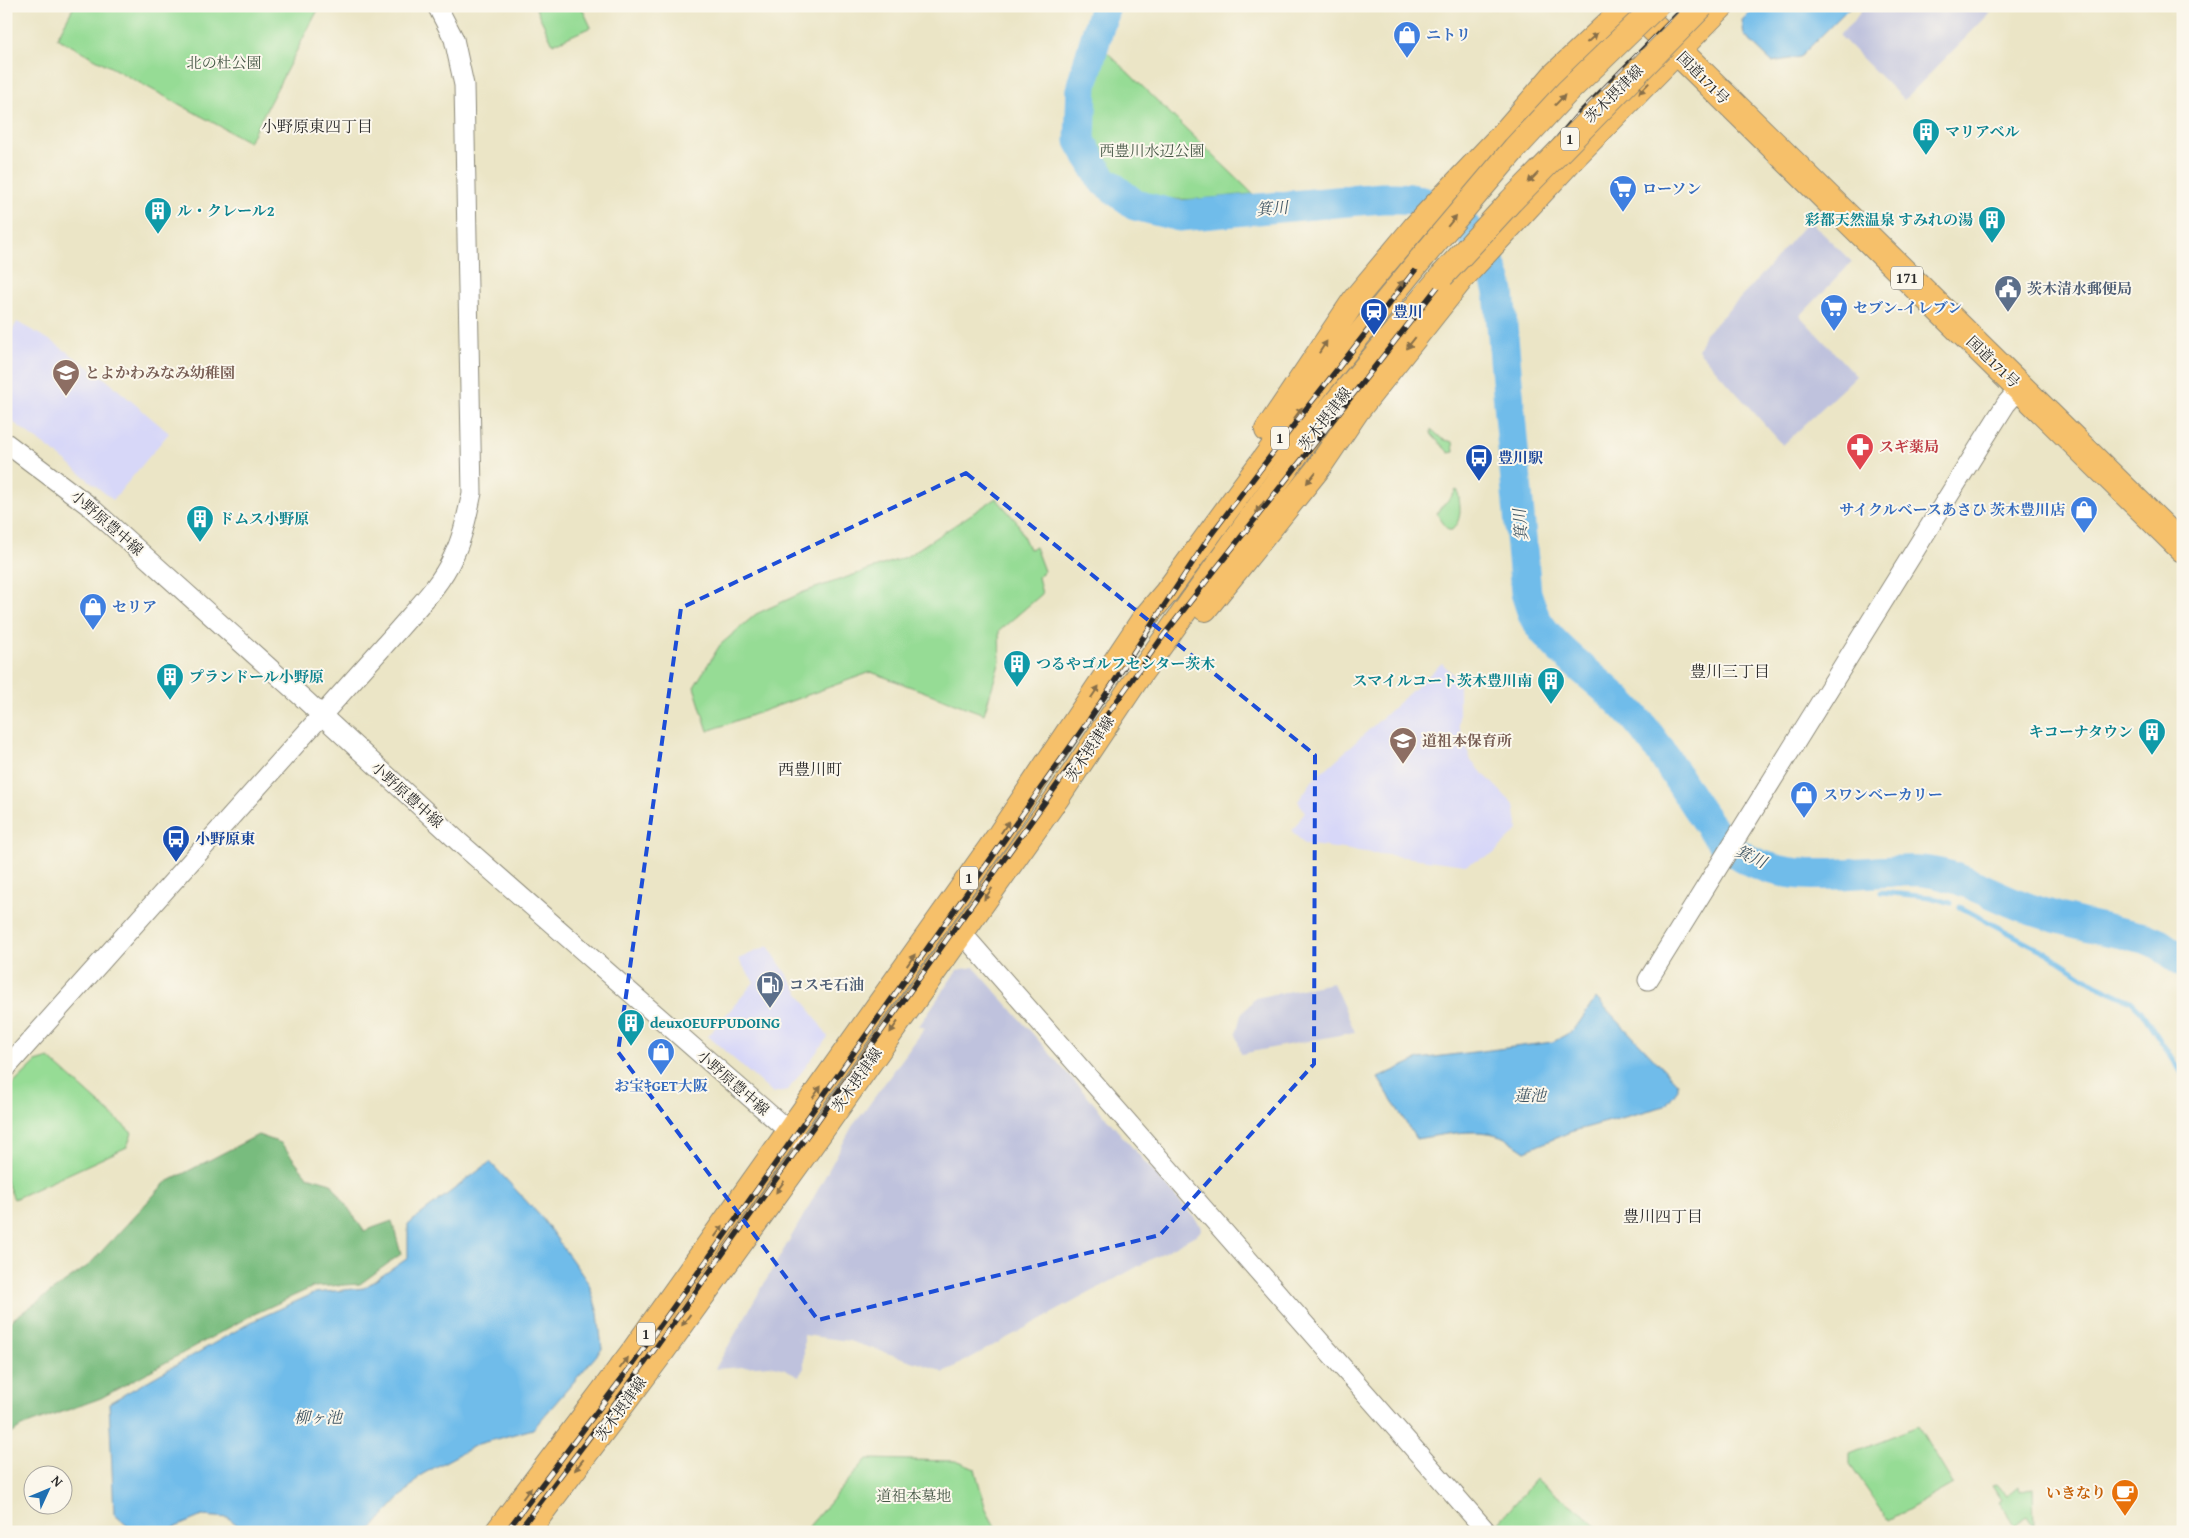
<svg xmlns="http://www.w3.org/2000/svg" width="2189" height="1538" viewBox="0 0 2189 1538" font-family="'Gentium Book Plus','Noto Serif JP',serif">
<rect width="100%" height="100%" fill="#fbf7ec"/>
<filter id="ink" filterUnits="userSpaceOnUse"><feTurbulence type="fractalNoise" baseFrequency=".02" numOctaves="2"/><feDisplacementMap in="SourceGraphic" scale="10" xChannelSelector="R" yChannelSelector="G"/><feConvolveMatrix kernelMatrix="1 2 1 2 8 2 1 2 1" color-interpolation-filters="sRGB"/></filter>
<filter id="wash" filterUnits="userSpaceOnUse"><feTurbulence type="fractalNoise" baseFrequency=".0096" numOctaves="4" result="noise"/><feDisplacementMap in="SourceGraphic" scale="20" xChannelSelector="R" yChannelSelector="G"/><feGaussianBlur stdDeviation="1.12" result="paint"/><feColorMatrix in="noise" values="0 0 0 0 0 0 0 0 0 0 0 0 0 0 0 0 0 1.4 0 .05"/><feComposite in="paint" operator="in"/></filter>
<g filter="url(#wash)">
<rect width="100%" height="100%" fill="#ebe5c6"/>
<!-- built -->
<g fill="#d7d7f8">
<path d="M17,322L53,342L103,377L169,433L113,500L58,455L6,417V341Z"/>
<path d="M1442,663L1459,681V725L1471,761L1514,805L1518,830L1493,854L1465,865L1304,844L1292,831L1305,812L1298,801L1318,773L1327,768Z"/>
<path d="M768,946L828,1037L788,1090L772,1093L708,1036L754,982L738,959Z"/>
</g>
<!-- industrial -->
<g fill="#bfc2dd">
<path d="M1864,6H1980L1990,13L1904,100L1839,35L1854,21Z"/>
<path d="M1809,220L1852,262L1800,316L1856,376L1783,445L1698,350L1705,334L1752,286Z"/>
<path d="M974,967L1202,1227L1199,1233L943,1373L934,1368L849,1341L804,1335V1368L799,1376L785,1369L770,1365L715,1369L809,1206L853,1125L863,1113L925,1028L919,1026L957,970Z"/>
<path d="M1333,983L1355,1032L1241,1054L1236,1034L1241,1015L1255,998Z"/>
</g>
<!-- green -->
<g fill="#96dc95" stroke="#608460">
<path d="M74,6H320L249,142L57,38Z"/>
<path d="M542,6H581L591,27L553,44L536,9Z"/>
<path d="M1107,52L1253,194C1214,196 1159,210 1126,183C1111,169 1099,152 1086,136L1092,96Z"/>
<path d="M1431,429L1442,439L1453,442L1454,452L1449,453L1431,434Z"/>
<path d="M1456,490L1458,491C1460,506 1463,519 1452,530H1448L1437,514C1441,504 1451,500 1456,490Z"/>
<path d="M996,498L1017,522L1029,549L1035,547L1044,571L1038,577L1042,594L999,631L1000,661L984,714L871,672L708,731L694,687L720,645L756,614L804,592L906,557Z"/>
<path d="M49,1058L132,1133L127,1147L14,1199L6,1181V1091L36,1062Z"/>
<path d="M1918,1426L1953,1484L1889,1520L1850,1464V1453Z"/>
<path d="M867,1459L956,1461L975,1469L986,1510L998,1532H804Z"/>
<path d="M1536,1479L1590,1519L1602,1532H1507L1499,1522Z"/>
<path d="M1996,1484L2007,1497L2019,1487L2020,1492L2033,1488L2034,1528L2027,1517L2014,1525L1999,1502L2002,1500L1992,1485Z"/>
</g>
<!-- forest -->
<path fill="#78bc7e" stroke="#527454" d="M258,1135L281,1143L307,1176L331,1183L364,1231L392,1221L401,1254L360,1284L313,1287L252,1315L101,1398L21,1427L6,1438V1324L89,1265L165,1183Z"/>
<!-- water -->
<g fill="#70bcea" stroke="#4e748a">
<path d="M1756,6H1851L1800,57L1772,62L1744,35L1742,20Z"/>
<path d="M1596,998L1678,1084V1089L1665,1106L1570,1132L1525,1151C1519,1147 1512,1142 1505,1138C1482,1126 1441,1135 1416,1139L1378,1078L1419,1059L1553,1042L1574,1030Z"/>
<path d="M490,1162L542,1218L589,1284L598,1313L602,1349L533,1429L478,1444L421,1475L369,1532H245L229,1518L202,1516L164,1532H134L114,1514L109,1403L255,1320L315,1293L364,1288L408,1258V1224Z"/>
</g>
<g fill="none" stroke-linecap="round" stroke-linejoin="round">
<!-- stream -->
<g stroke="#70bcea" stroke-width="5">
<path d="M1868,874L1869,883"/>
<path d="M1881,892L1930,897L1951,903"/>
<path d="M1960,907L2047,953L2096,985L2131,1001L2141,1011L2183,1075"/>
</g>
<!-- river -->
<path stroke="#70bcea" stroke-width="31" d="M1105,6L1082,85L1080,141L1102,179L1135,205L1179,216L1382,198C1393,198 1406,197 1416,200C1464,213 1488,246 1499,292L1526,593C1529,601 1531,610 1535,618C1552,649 1602,682 1627,709C1657,740 1676,777 1700,812C1710,826 1720,842 1735,852C1790,890 1861,868 1922,871C1960,874 1995,897 2030,909C2068,922 2106,930 2145,938L2159,944L2183,961"/>
</g>
</g>
<g filter="url(#ink)">
<g fill="none" stroke-linecap="round" stroke-linejoin="round">
<defs>
<g id="minor">
<path d="M6,443L88,505L304,699L460,843L808,1148"/>
<path d="M961,932L1487,1532"/>
<path d="M1648,980L1979,447L2006,404L2020,388"/>
<path d="M6,1068L399,629C418,607 441,584 453,557C463,537 467,515 472,493L464,85L454,39L437,6"/>
</g>
<g id="major">
<path d="M1267,430L1355,299L1415,227L1505,132L1554,75L1627,6"/>
<path d="M1205,609L1317,470L1357,411L1463,277L1576,155L1722,6"/>
<path d="M497,1532L634,1350L1000,834L1143,620L1166,593L1319,384L1421,259"/>
<path d="M527,1532L662,1352L825,1126L1057,798L1138,677L1318,424L1442,276"/>
</g>
<path id="highway" d="M1632,6L2183,548"/>
</defs>
<!-- minor casing -->
<use href="#minor" stroke="#8b8878" stroke-width="21"/>
<!-- major casing -->
<use href="#major" stroke="#8b8878" stroke-width="26"/>
<!-- highway casing -->
<use href="#highway" stroke="#8b8878" stroke-width="30"/>
<!-- minor -->
<use href="#minor" stroke="#fff" stroke-width="19"/>
<!-- major -->
<use href="#major" stroke="#f6c06b" stroke-width="24"/>
<!-- highway -->
<use href="#highway" stroke="#f6c06b" stroke-width="28"/>
<defs>
<g id="rail">
<path d="M506,1532L629,1369L707,1260L1089,720L1210,536L1306,409L1449,227L1563,105L1669,6"/>
<path d="M518,1532L637,1374L1164,635L1509,196L1575,118L1686,6"/>
</g>
</defs>
<!-- rail casing -->
<use href="#rail" stroke="#2b2b2b" stroke-width="5.5"/>
<!-- rail -->
<use href="#rail" stroke="#fbf7ec" stroke-width="4" stroke-dasharray="11" stroke-linecap="butt"/>
<defs>
<g id="major-bridge">
<path d="M1421,259L1515,148L1567,92L1656,6"/>
<path d="M1442,276L1511,201L1702,6"/>
</g>
</defs>
<!-- major-bridge casing -->
<use href="#major-bridge" stroke="#8b8878" stroke-width="26" stroke-linecap="butt"/>
<!-- major-bridge -->
<use href="#major-bridge" stroke="#f6c06b" stroke-width="24"/>
</g>
<!-- one-way arrows -->
<defs><path id="oneway-solid" d="M-6-.8H1V-3.2L6.5 0L1 3.2V.8H-6Z" transform="scale(1.25)"/></defs>
<g fill="#866e48">
<use href="#oneway-solid" transform="translate(1592 38) rotate(-42)"/>
<use href="#oneway-solid" transform="translate(1644 88) rotate(134)"/>
<use href="#oneway-solid" transform="translate(1560 100) rotate(-46)"/>
<use href="#oneway-solid" transform="translate(1533 178) rotate(134)"/>
<use href="#oneway-solid" transform="translate(1452 221) rotate(-51)"/>
<use href="#oneway-solid" transform="translate(1399 286) rotate(-51)"/>
<use href="#oneway-solid" transform="translate(1411 343) rotate(128)"/>
<use href="#oneway-solid" transform="translate(1323 347) rotate(-57)"/>
<use href="#oneway-solid" transform="translate(1298 413) rotate(-54)"/>
<use href="#oneway-solid" transform="translate(1311 478) rotate(129)"/>
<use href="#oneway-solid" transform="translate(1260 507) rotate(126)"/>
<use href="#oneway-solid" transform="translate(1095 692) rotate(-56)"/>
<use href="#oneway-solid" transform="translate(1005 827) rotate(-56)"/>
<use href="#oneway-solid" transform="translate(988 894) rotate(125)"/>
<use href="#oneway-solid" transform="translate(911 960) rotate(-55)"/>
<use href="#oneway-solid" transform="translate(894 1027) rotate(125)"/>
<use href="#oneway-solid" transform="translate(817 1092) rotate(-55)"/>
<use href="#oneway-solid" transform="translate(780 1187) rotate(125)"/>
<use href="#oneway-solid" transform="translate(719 1231) rotate(-55)"/>
<use href="#oneway-solid" transform="translate(686 1320) rotate(126)"/>
<use href="#oneway-solid" transform="translate(624 1363) rotate(-53)"/>
<use href="#oneway-solid" transform="translate(579 1465) rotate(128)"/>
<use href="#oneway-solid" transform="translate(527 1493) rotate(-53)"/>
</g>
</g>
<!-- marked area -->
<path fill="none" stroke="#1d4ed8" stroke-width="4" stroke-dasharray="10 6" stroke-linejoin="round" d="M966,473L1315,755L1314,1064L1160,1235L818,1320L618,1052L681,608Z"/>
<!-- icons -->
<defs>
<symbol id="shop-pin" viewBox="-11 -11 22 30"><path d="M0 17L-7.5 6A9.5 9.5 0 1 1 7.5 6Z" fill="#3f7fe0" stroke="#fbf7ec"/><path d="M-5-2.5h2.3a2.7 3.5 0 0 1 5.4 0H5L5.5 6h-11ZM-1.5-2.5h3a1.5 2.3 0 0 0-3 0Z" fill="#fff"/></symbol>
<symbol id="building-pin" viewBox="-11 -11 22 30"><path d="M0 17L-7.5 6A9.5 9.5 0 1 1 7.5 6Z" fill="#0f9aa8" stroke="#fbf7ec"/><path d="M-4-6H4V6H1V3H-1V6H-4ZM-2.5-4.3h1.7v1.8h-1.7ZM.8-4.3h1.7v1.8H.8ZM-2.5-1h1.7V.8h-1.7ZM.8-1h1.7V.8H.8Z" fill="#fff"/></symbol>
<symbol id="supermarket-pin" viewBox="-11 -11 22 30"><path d="M0 17L-7.5 6A9.5 9.5 0 1 1 7.5 6Z" fill="#3f7fe0" stroke="#fbf7ec"/><path d="M-6-5.5h2.5l.6 2H6L4.5 2H-2.5L-4.4-4H-6ZM-1.5 3.2a1.3 1.3 0 1 0 .1 0ZM3 3.2a1.3 1.3 0 1 0 .1 0Z" fill="#fff"/></symbol>
<symbol id="civic-pin" viewBox="-11 -11 22 30"><path d="M0 17L-7.5 6A9.5 9.5 0 1 1 7.5 6Z" fill="#5c6f8a" stroke="#fbf7ec"/><path d="M-.6-6.5H3V-4.5H.6V-3L4-1V1h2V6H-6V1h2V-1L-.6-3ZM-1.2 2.5V6h2.4V2.5Z" fill="#fff"/></symbol>
<symbol id="station-pin" viewBox="-11 -11 22 30"><path d="M0 17L-7.5 6A9.5 9.5 0 1 1 7.5 6Z" fill="#1a4fb4" stroke="#fbf7ec"/><path d="M-3-6H3Q5-6 5-4V2Q5 4 3 4L4.5 6H3L1.5 4h-3L-3 6H-4.5L-3 4Q-5 4-5 2V-4Q-5-6-3-6ZM-3.5-4v3h7v-3ZM-3.5 1v1.5H-2V1ZM2 1v1.5H3.5V1Z" fill="#fff"/></symbol>
<symbol id="school-pin" viewBox="-11 -11 22 30"><path d="M0 17L-7.5 6A9.5 9.5 0 1 1 7.5 6Z" fill="#8d6e63" stroke="#fbf7ec"/><path d="M0-5L7-2L0 1L-7-2ZM-4 1L0 2.5L4 1V4Q0 6-4 4Z" fill="#fff"/></symbol>
<symbol id="pharmacy-pin" viewBox="-11 -11 22 30"><path d="M0 17L-7.5 6A9.5 9.5 0 1 1 7.5 6Z" fill="#e0444e" stroke="#fbf7ec"/><path d="M-2-6h4v4h4v4h-4v4h-4v-4h-4v-4h4Z" fill="#fff"/></symbol>
<symbol id="bus-pin" viewBox="-11 -11 22 30"><path d="M0 17L-7.5 6A9.5 9.5 0 1 1 7.5 6Z" fill="#1a4fb4" stroke="#fbf7ec"/><path d="M-5-6H5V4H4V6H2V4H-2V6H-4V4H-5ZM-3.5-4V0h7V-4ZM-3.5 1.2v1.5H-2V1.2ZM2 1.2v1.5H3.5V1.2Z" fill="#fff"/></symbol>
<symbol id="fuel-pin" viewBox="-11 -11 22 30"><path d="M0 17L-7.5 6A9.5 9.5 0 1 1 7.5 6Z" fill="#5c6f8a" stroke="#fbf7ec"/><path d="M-5.5-6h7V0h2V4h1.3V-2.5L3-4.5l.8-.8L6-3V5H2.5V1h-1V6h-7ZM-4.2-4.7v3.2H.2V-4.7Z" fill="#fff"/></symbol>
<symbol id="cafe-pin" viewBox="-11 -11 22 30"><path d="M0 17L-7.5 6A9.5 9.5 0 1 1 7.5 6Z" fill="#e8710a" stroke="#fbf7ec"/><path d="M-5.5-4.5H6V0H3Q3 3.5 0 3.5H-2.5Q-5.5 3.5-5.5 0ZM3-3.2v2h1.7v-2ZM-6 4.5H4V6H-6Z" fill="#fff"/></symbol>
</defs>
<g fill-rule="evenodd">
<use href="#shop-pin" x="1391" y="19" width="32" height="43"/>
<use href="#building-pin" x="1910" y="116" width="32" height="43"/>
<use href="#supermarket-pin" x="1607" y="173" width="32" height="43"/>
<use href="#building-pin" x="142" y="195" width="32" height="43"/>
<use href="#building-pin" x="1976" y="204" width="32" height="43"/>
<use href="#civic-pin" x="1992" y="273" width="32" height="43"/>
<use href="#supermarket-pin" x="1818" y="292" width="32" height="43"/>
<use href="#station-pin" x="1358" y="296" width="32" height="43"/>
<use href="#school-pin" x="50" y="357" width="32" height="43"/>
<use href="#pharmacy-pin" x="1844" y="431" width="32" height="43"/>
<use href="#bus-pin" x="1463" y="442" width="32" height="43"/>
<use href="#shop-pin" x="2068" y="494" width="32" height="43"/>
<use href="#building-pin" x="184" y="503" width="32" height="43"/>
<use href="#shop-pin" x="77" y="591" width="32" height="43"/>
<use href="#building-pin" x="1001" y="648" width="32" height="43"/>
<use href="#building-pin" x="154" y="661" width="32" height="43"/>
<use href="#building-pin" x="1535" y="665" width="32" height="43"/>
<use href="#building-pin" x="2136" y="716" width="32" height="43"/>
<use href="#school-pin" x="1387" y="725" width="32" height="43"/>
<use href="#shop-pin" x="1788" y="779" width="32" height="43"/>
<use href="#bus-pin" x="160" y="823" width="32" height="43"/>
<use href="#fuel-pin" x="754" y="969" width="32" height="43"/>
<use href="#building-pin" x="615" y="1007" width="32" height="43"/>
<use href="#shop-pin" x="645" y="1036" width="32" height="43"/>
<use href="#cafe-pin" x="2109" y="1477" width="32" height="43"/>
</g>
<g text-anchor="middle" stroke-width="4" stroke-linejoin="round" paint-order="stroke">
<!-- shield labels -->
<g fill="#fbf7ec" stroke="#696865" stroke-width="1">
<rect x="1561" y="127.5" width="18" height="23" rx="4"/>
<rect x="1891" y="266.5" width="32" height="23" rx="4"/>
<rect x="1271" y="426.5" width="18" height="23" rx="4"/>
<rect x="960" y="866.5" width="18" height="23" rx="4"/>
<rect x="637" y="1322.5" width="18" height="23" rx="4"/>
</g>
<g font-size="14" font-weight="bold" fill="#2b2b2b">
<text x="1570" y="144">1</text>
<text x="1907" y="283">171</text>
<text x="1280" y="443">1</text>
<text x="969" y="883">1</text>
<text x="646" y="1339">1</text>
</g>
<!-- shop labels -->
<g font-size="15" font-weight="bold" fill="#366cbe" stroke="#fbf7ec" text-anchor="start">
<text x="1426" y="40">ニトリ</text>
<text x="1642" y="194">ローソン</text>
<text x="1853" y="313">セブン-イレブン</text>
<text x="2065" y="515" text-anchor="end">サイクルベースあさひ 茨木豊川店</text>
<text x="112" y="612">セリア</text>
<text x="1823" y="800">スワンベーカリー</text>
<text x="661" y="1091" text-anchor="middle">お宝ｷGET大阪</text>
</g>
<!-- park labels -->
<g font-size="15" fill="#465746" stroke="#fbf7ec">
<text x="224" y="68">北の杜公園</text>
<text x="1152" y="156">西豊川水辺公園</text>
<text x="914" y="1501">道祖本墓地</text>
</g>
<!-- street labels -->
<g font-size="15" fill="#2b2b2b" stroke="#fbf7ec">
<text transform="translate(1703 78) rotate(45)" y="5">国道171号</text>
<text transform="translate(1614 94) rotate(-45)" y="5">茨木摂津線</text>
<text transform="translate(1993 362) rotate(44)" y="5">国道171号</text>
<text transform="translate(1325 419) rotate(-52)" y="5">茨木摂津線</text>
<text transform="translate(107 523) rotate(41)" y="5">小野原豊中線</text>
<text transform="translate(1090 749) rotate(-57)" y="5">茨木摂津線</text>
<text transform="translate(407 795) rotate(42)" y="5">小野原豊中線</text>
<text transform="translate(857 1080) rotate(-55)" y="5">茨木摂津線</text>
<text transform="translate(733 1083) rotate(41)" y="5">小野原豊中線</text>
<text transform="translate(621 1409) rotate(-54)" y="5">茨木摂津線</text>
</g>
<!-- culture labels -->
<g font-size="15" font-weight="bold" fill="#0d838f" stroke="#fbf7ec" text-anchor="start">
<text x="1945" y="137">マリアベル</text>
<text x="177" y="216">ル・クレール2</text>
<text x="1973" y="225" text-anchor="end">彩都天然温泉 すみれの湯</text>
<text x="219" y="524">ドムス小野原</text>
<text x="1036" y="669">つるやゴルフセンター茨木</text>
<text x="189" y="682">プランドール小野原</text>
<text x="1532" y="686" text-anchor="end">スマイルコート茨木豊川南</text>
<text x="2133" y="737" text-anchor="end">キコーナタウン</text>
<text x="650" y="1028">deuxOEUFPUDOING</text>
</g>
<!-- service labels -->
<g font-size="15" font-weight="bold" fill="#4e5e75" stroke="#fbf7ec" text-anchor="start">
<text x="2027" y="294">茨木清水郵便局</text>
<text x="789" y="990">コスモ石油</text>
</g>
<!-- transit labels -->
<g font-size="15" font-weight="bold" fill="#164399" stroke="#fbf7ec" text-anchor="start">
<text x="1393" y="317">豊川</text>
<text x="1498" y="463">豊川駅</text>
<text x="195" y="844">小野原東</text>
</g>
<!-- education labels -->
<g font-size="15" font-weight="bold" fill="#785e54" stroke="#fbf7ec" text-anchor="start">
<text x="85" y="378">とよかわみなみ幼稚園</text>
<text x="1422" y="746">道祖本保育所</text>
</g>
<!-- health labels -->
<g font-size="15" font-weight="bold" fill="#be3a42" stroke="#fbf7ec" text-anchor="start">
<text x="1879" y="452">スギ薬局</text>
</g>
<!-- food labels -->
<g font-size="15" font-weight="bold" fill="#c56008" stroke="#fbf7ec" text-anchor="end">
<text x="2106" y="1498">いきなり</text>
</g>
<!-- neighbourhood labels -->
<g font-size="16" fill="#2b2b2b" stroke="#fbf7ec">
<text x="317" y="132">小野原東四丁目</text>
<text x="1730" y="677">豊川三丁目</text>
<text x="810" y="775">西豊川町</text>
<text x="1663" y="1222">豊川四丁目</text>
</g>
<!-- water labels -->
<g font-size="16" font-style="italic" fill="#405664" stroke="#fbf7ec">
<text transform="translate(1272 208) rotate(-5)" y="6">箕川</text>
<text transform="translate(1520 525) rotate(-95)" y="6">箕川</text>
<text transform="translate(1751 856) rotate(25)" y="6">箕川</text>
<text x="1530" y="1101">蓮池</text>
<text x="318" y="1423">柳ヶ池</text>
</g>
</g>
<!-- margin -->
<rect width="2189" height="1538" fill="none" stroke="#fbf7ec" stroke-width="25"/>
<!-- north arrow -->
<g transform="translate(48 1490) rotate(46)"><circle r="24" fill="#fbf7ec" stroke="#a8a59f"/>
<path d="M0-4L9 19L0 12L-9 19Z" fill="#1f6fb2"/>
<text y="-8" font-size="14" font-weight="bold" text-anchor="middle" fill="#2b2b2b">N</text>
</g>
</svg>
